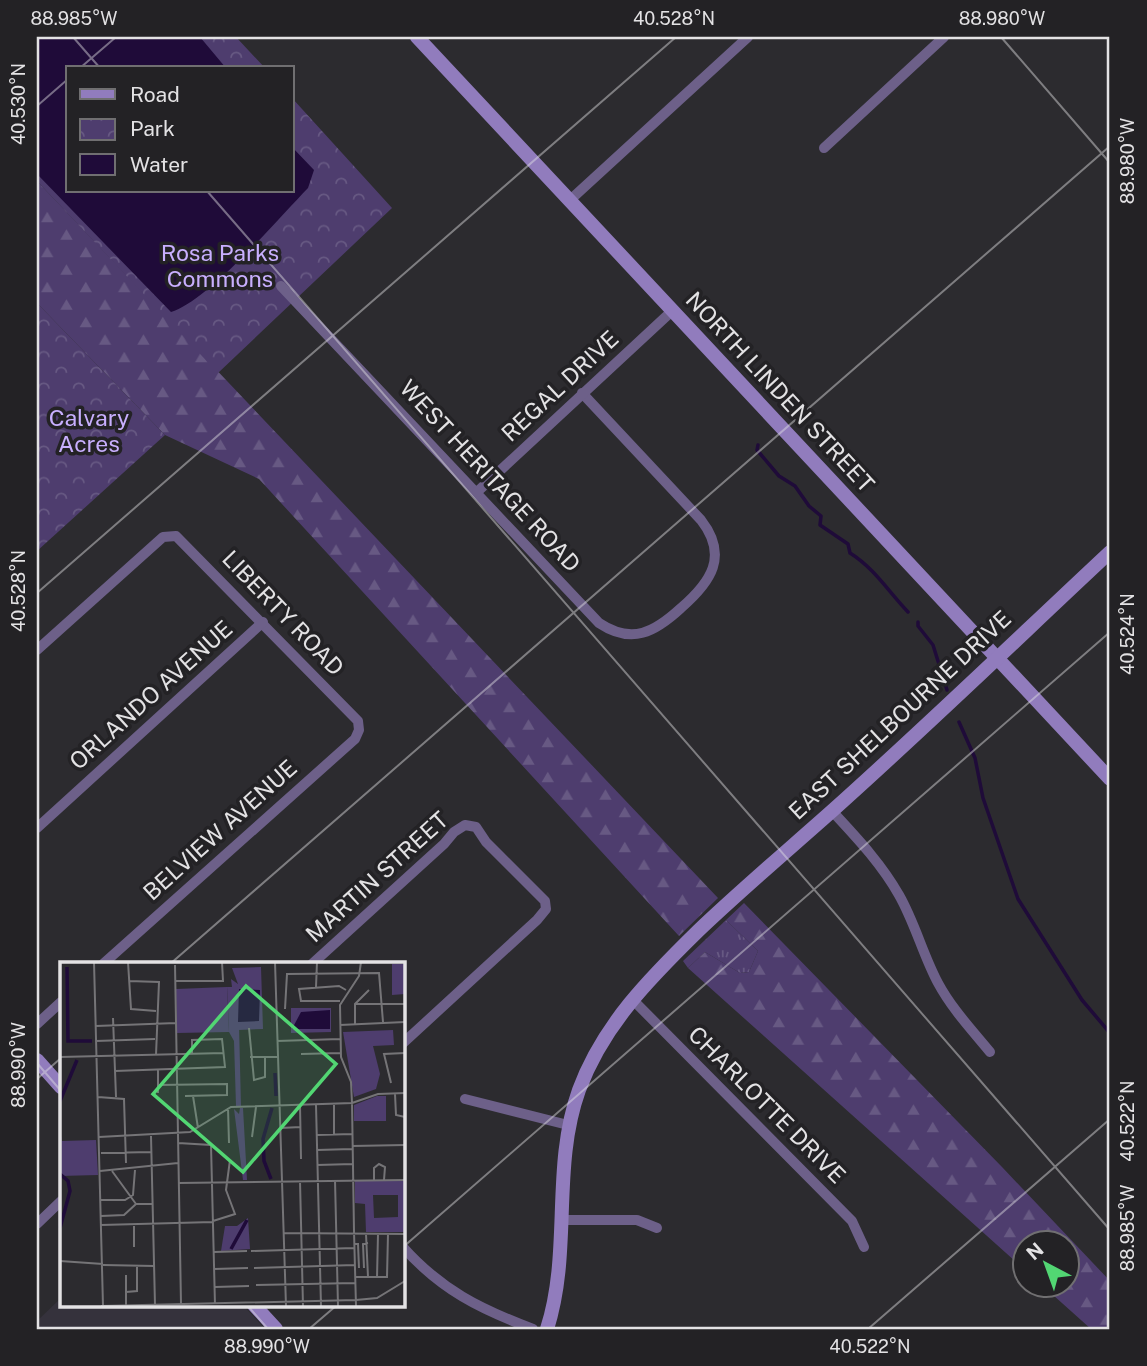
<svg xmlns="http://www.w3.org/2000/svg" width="1147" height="1366" viewBox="0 0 1147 1366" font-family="'Public Sans',sans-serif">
<defs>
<pattern id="grass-tufts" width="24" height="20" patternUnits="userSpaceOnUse" patternTransform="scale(1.75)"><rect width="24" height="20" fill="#4e3d6e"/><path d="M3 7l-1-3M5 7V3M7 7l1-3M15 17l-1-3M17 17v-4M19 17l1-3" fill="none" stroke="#675983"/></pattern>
<pattern id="forest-firs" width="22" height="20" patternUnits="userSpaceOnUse" patternTransform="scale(1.75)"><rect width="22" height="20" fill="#4e3d6e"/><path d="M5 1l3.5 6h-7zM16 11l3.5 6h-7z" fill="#675983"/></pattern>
<pattern id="park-crowns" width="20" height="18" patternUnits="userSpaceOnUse" patternTransform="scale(1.75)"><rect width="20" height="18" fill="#4e3d6e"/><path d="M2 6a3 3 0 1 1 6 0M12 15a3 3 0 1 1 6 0" fill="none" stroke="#675983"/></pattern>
</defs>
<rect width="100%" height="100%" fill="#2c2b2f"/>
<!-- built -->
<path fill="#35323c" d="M61,1298V1305H243L265,1329H37V1321Z"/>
<!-- grass -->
<path fill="url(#grass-tufts)" d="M726,920L758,951L749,972L740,973L705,952L688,968L683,961Z"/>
<!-- forest -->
<g fill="url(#forest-firs)">
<path d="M37,181L718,898L679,936L259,479L165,435L37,303Z"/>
<path d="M744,903L1002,1167L1110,1281V1329H1091L1043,1286H1066V1244H1024V1269L688,968L705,952L740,973L749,972L758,951L726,920Z"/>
</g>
<!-- park -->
<g fill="url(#park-crowns)">
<path d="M37,37H236L265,68H68V191H292V98L392,208L218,373L37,181Z"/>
<path d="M37,303L165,435L37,551Z"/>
</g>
<!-- water -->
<path fill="#1f0b39" d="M37,37H200L226,68H68V191H292V147L314,170L308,188C278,219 208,301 171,312L37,174Z"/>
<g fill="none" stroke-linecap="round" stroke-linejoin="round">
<!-- stream -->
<g stroke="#1f0b39" stroke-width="3.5">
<path d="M758,445L757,450L779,476L795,486L809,506L821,516L820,525L848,544L850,553C874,568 888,591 908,612"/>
<path d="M918,622V626L933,645L947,690"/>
<path d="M959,722L975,758L983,798L1018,899L1082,1000L1110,1033"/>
</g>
<!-- street -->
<g stroke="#6d6089" stroke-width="10">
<path d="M824,148L944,37"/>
<path d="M569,201L748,37"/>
<path d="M281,286L599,623C632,645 655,632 681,608C711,582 729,556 701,520L582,393"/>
<path d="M477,492L672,311"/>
<path d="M37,650L163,537L176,536L358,721L359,730L355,739L103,964"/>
<path d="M832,811C856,837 881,863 899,895C915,923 923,955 938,983C952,1009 972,1030 990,1052"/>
<path d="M37,828L263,622"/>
<path d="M312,964L444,844L454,832L465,825L476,827L486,842L545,901L546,909L537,920L402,1044"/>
<path d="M632,999L852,1221L864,1247"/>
<path d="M37,1024L61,1002"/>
<path d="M465,1099L568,1125"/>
<path d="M562,1220H637L657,1228"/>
<path d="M37,1224L61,1201"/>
<path d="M402,1246C441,1290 480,1309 533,1329"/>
</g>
<!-- secondary -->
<g stroke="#917cbd" stroke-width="14">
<path d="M417,37L1110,779"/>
<path d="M37,1060L61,1087"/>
<path d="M254,1305L276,1329"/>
<path d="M547,1329C572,1251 551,1168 579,1090C603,1025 650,978 698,931C741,890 787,851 832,811C926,727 1018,638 1110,552"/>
</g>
</g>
<!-- ticks -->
<path fill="none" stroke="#e3e2e4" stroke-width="2" stroke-opacity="0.45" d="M73,37L100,68M1001,37L1110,163M80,68L116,37M37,106L68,79M207,191L1110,1230M37,593L676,37M170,964L1110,146M37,1063L61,1091M37,1079L61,1058M402,1248L1110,632M247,1305L268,1329M309,1329L337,1305M868,1329L1110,1119"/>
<g text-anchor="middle" stroke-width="7" stroke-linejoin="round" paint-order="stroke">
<!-- park labels -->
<g font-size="23" fill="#c8affe" stroke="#232225">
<text x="220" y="261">Rosa Parks<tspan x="220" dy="26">Commons</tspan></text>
<text x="89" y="426">Calvary<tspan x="89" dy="26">Acres</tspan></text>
</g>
<!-- street labels -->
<g font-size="23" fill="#e3e2e4" stroke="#232225">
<text transform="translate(560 386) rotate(-43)" y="8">REGAL DRIVE</text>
<text transform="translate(780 392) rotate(47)" y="8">NORTH LINDEN STREET</text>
<text transform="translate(490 476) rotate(47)" y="8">WEST HERITAGE ROAD</text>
<text transform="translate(283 613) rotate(46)" y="8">LIBERTY ROAD</text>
<text transform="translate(151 695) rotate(-42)" y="8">ORLANDO AVENUE</text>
<text transform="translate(900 715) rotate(-43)" y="8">EAST SHELBOURNE DRIVE</text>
<text transform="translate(220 830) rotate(-42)" y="8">BELVIEW AVENUE</text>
<text transform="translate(377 877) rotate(-42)" y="8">MARTIN STREET</text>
<text transform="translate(767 1105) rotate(45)" y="8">CHARLOTTE DRIVE</text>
</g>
</g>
<!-- overview -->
<g transform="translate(60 962)">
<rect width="345" height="345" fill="#2c2b2f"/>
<path d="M333,68L334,83L313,84L320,112L316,127L294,135L283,70ZM317,134H326V159H294V143Z" fill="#4e3d6e"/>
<path d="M171,17L178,22L181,144H176L174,79L169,70L167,25H172ZM180,146H183L187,218H183L174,147L179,152Z" fill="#4e3d6e"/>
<path d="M332,2H345V32L332,33ZM201,5L203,67L178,68V22L172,6ZM167,25L169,70L117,71L116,27ZM231,46H271V70L231,71ZM0,169L2,179L36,178L38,213L0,214ZM345,218V270H306L305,242L295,241V219ZM313,233H338V255L314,256ZM188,256L190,287L161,289L165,264H177Z" fill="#4e3d6e" fill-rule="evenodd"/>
<path d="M179,27L200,28L199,59L178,60ZM270,48V67H232L241,50Z" fill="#1f0b39"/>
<path fill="none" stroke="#1f0b39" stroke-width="3.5" d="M7,5L8,79H32M215,111L216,134M0,139L17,98M0,212L8,219L10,229L0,266M211,217L204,199L203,177L212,146M171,287L187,258"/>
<path fill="none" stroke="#757477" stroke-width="2" d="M34,0L43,344M54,0H304M68,0L71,47L96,49M215,0L226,344M115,3L121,342M69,19L99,20L96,93M115,19H163L162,0M256,25L257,0M280,39H241L239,27L279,24L286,28M295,42H345M225,47L227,12L319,11L323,60M53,56L56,135M295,62V42L309,28M280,63L345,60M36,64L116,61M189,66L194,118L205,115V95M36,79L95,77M217,79L280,77M241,92L281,91M0,95L164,91M190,95H218M98,108V131M55,109L165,105L162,77L132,78V92M331,121L324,92L345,91M98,123L167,122V133L125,134M335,132L336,153L345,155M133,134L138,166M38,135L64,137L66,201M274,142V172M240,143L241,197M256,143L261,344M168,146L169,181M220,166L241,165M257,173L292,172M91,174L95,343M39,175L130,170L171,145L292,141L291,120L281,95L280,43L299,14L301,0M192,175L196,145M118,181L151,183L155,343M292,184L345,183M257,188L292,187M41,191L92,190M257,203L293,202M40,209L118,201M52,209L76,242M275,218L278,344M314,218V206L319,202L325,205L324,218M240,219L243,344M118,221L345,218M40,238H65L73,233L75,208M41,254L64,253L76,242H93M153,259L175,252L166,228L170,198M74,262V285M41,263L153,260M294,269L296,344M294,269L292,141L318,132L345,131M224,271L345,272M306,272L308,315M294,282H298L299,306M191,289L294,286M154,290L187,289M0,299L43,302M43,303L94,304M194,306L295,303M304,306L303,282L308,281M154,307L188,306M66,313V344M295,315H327L328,272M317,316L318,272M196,323L295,321M155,325L189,324M66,330L77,329V305M296,338L317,336L345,319M41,344L296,338"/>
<path fill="#52d673" fill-opacity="0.15" stroke="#52d673" stroke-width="3.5" d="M186,24L276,102L183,210L93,132Z"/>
<rect width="345" height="345" fill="none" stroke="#e3e2e4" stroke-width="3.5"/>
</g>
<!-- border -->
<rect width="1147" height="1366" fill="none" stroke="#232225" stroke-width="77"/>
<!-- legend -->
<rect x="66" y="66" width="228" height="126" fill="#232225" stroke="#706f71" stroke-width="2"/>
<rect x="80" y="89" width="35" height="10" fill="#917cbd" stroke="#706f71" stroke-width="2"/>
<text x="130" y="102" font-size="21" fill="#e3e2e4">Road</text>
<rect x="80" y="119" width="35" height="21" fill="url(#park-crowns)" stroke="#706f71" stroke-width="2"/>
<text x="130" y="136" font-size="21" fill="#e3e2e4">Park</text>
<rect x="80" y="154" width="35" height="21" fill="#1f0b39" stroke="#706f71" stroke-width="2"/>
<text x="130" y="172" font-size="21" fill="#e3e2e4">Water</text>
<!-- north arrow -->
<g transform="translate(1046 1264) rotate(319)"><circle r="33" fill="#232225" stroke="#706f71" stroke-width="2"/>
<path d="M0-5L12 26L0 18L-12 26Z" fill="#52d673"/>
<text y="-10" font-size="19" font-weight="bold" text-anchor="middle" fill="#e3e2e4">N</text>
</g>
<rect x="38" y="38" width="1070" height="1290" fill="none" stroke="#e3e2e4" stroke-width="2.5"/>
<g font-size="18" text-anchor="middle" fill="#e3e2e4">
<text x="74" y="25">88.985°W</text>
<text x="674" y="25">40.528°N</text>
<text x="1002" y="25">88.980°W</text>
<text transform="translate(19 104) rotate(-90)" y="6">40.530°N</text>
<text transform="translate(1128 161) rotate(-90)" y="6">88.980°W</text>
<text transform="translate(19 591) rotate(-90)" y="6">40.528°N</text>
<text transform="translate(1128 634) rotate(-90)" y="6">40.524°N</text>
<text transform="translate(19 1065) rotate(-90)" y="6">88.990°W</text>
<text transform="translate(1128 1121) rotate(-90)" y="6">40.522°N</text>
<text transform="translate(1128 1228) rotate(-90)" y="6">88.985°W</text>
<text x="267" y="1353">88.990°W</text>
<text x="870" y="1353">40.522°N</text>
</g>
</svg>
